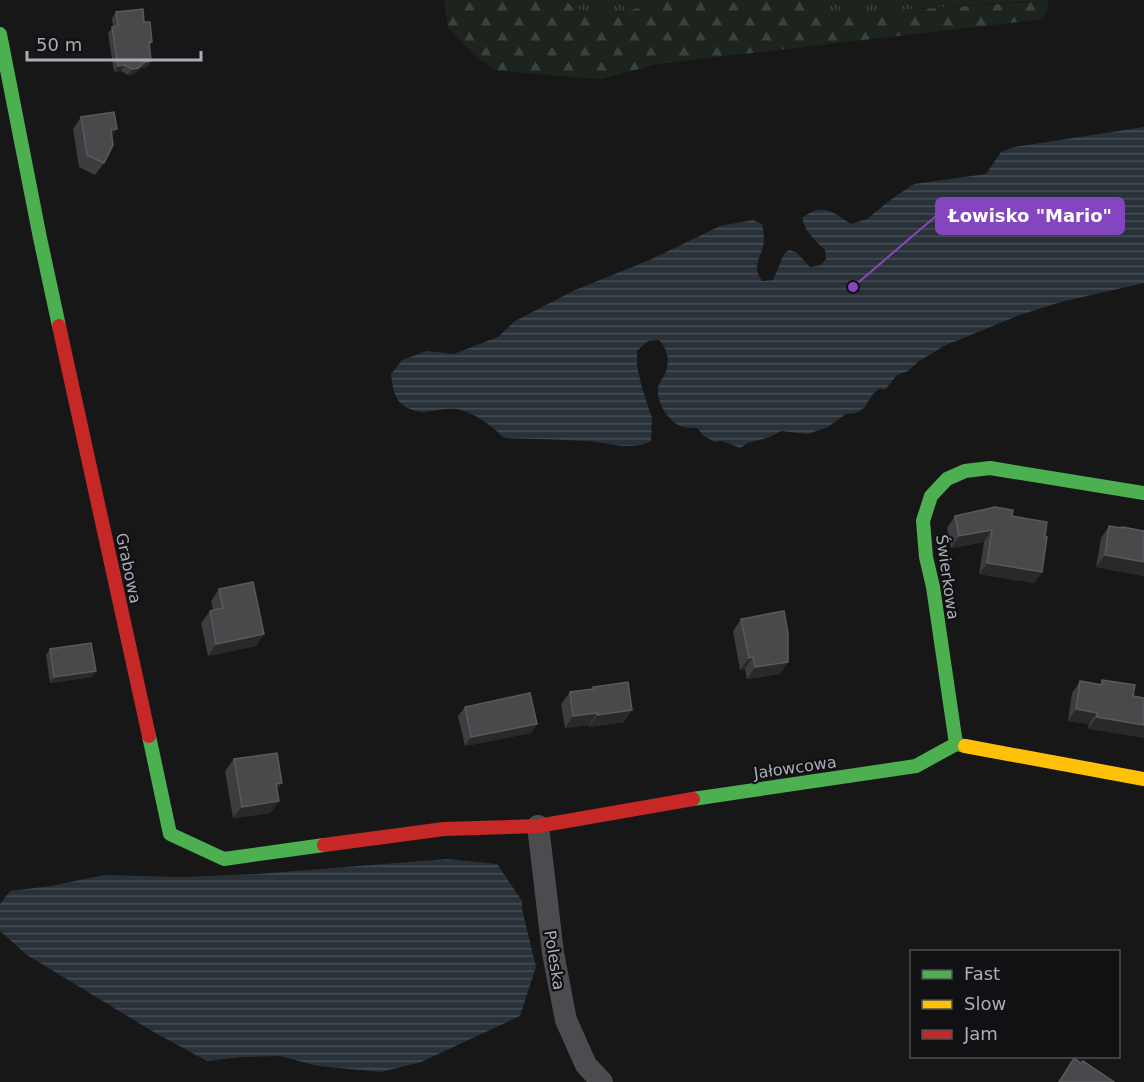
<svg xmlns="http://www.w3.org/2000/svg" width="1144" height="1082" viewBox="0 0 1144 1082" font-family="'DejaVu Sans',sans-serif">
<defs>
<pattern id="grass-tufts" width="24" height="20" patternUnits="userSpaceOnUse" patternTransform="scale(1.5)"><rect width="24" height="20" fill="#1d241e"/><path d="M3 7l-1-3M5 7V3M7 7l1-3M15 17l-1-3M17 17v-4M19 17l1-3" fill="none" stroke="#3b413d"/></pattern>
<pattern id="forest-firs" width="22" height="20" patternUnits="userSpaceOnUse" patternTransform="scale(1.5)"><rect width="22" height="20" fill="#1d241e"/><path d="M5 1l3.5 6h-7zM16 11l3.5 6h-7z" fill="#3b413d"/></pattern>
<pattern id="water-rules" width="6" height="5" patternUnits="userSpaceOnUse" patternTransform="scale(1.5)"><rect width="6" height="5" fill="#2a3239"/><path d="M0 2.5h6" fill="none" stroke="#464d54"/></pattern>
</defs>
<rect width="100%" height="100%" fill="#171717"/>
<!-- grass -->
<g fill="url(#grass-tufts)">
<path d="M562,0H649L638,8L612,15L588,14Z"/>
<path d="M823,0H1031V1L814,16Z"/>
</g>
<!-- forest -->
<path fill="url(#forest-firs)" d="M444,0H562L588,14L612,15L638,8L649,0H823L815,16L1031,2V0H1048V6L1043,19L657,64L601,79L558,76L496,70L474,55L448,28Z"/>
<!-- water -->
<g fill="url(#water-rules)">
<path d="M1144,127V283L1061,302L1020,315L946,345L919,361L908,371L897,375L885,390L880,388L873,394L864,408L856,413L846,414L828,427L808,434L781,431L770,437L748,443L740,448L722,441L715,442L704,436L697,428C690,428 683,428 678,425C666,418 657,402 658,389C658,384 662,380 664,376C670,363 669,351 659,340L648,341L637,351V366L642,388L652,418L651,441C630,452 608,442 586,441C558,439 531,439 504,438C492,426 474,412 456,409C445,408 435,411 423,412C418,412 414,410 410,409C394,403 393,389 391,374L402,360L427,351L454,354L498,337L515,321L575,290L652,259L720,226L753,220L762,224C763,229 764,234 764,239C764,255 750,264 762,281L773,280L784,254L789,250L796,252L810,267L821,265L826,259L825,250C815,240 805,232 802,218C823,202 833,212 851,224L867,219L889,201L914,184L986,174L1001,152L1014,147Z"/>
<path d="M447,859L497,864L522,901V909L536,967L520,1016L421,1062L381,1072L318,1066L280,1056L242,1057L207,1061L152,1031L27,955L0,931V904L10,891L51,886L104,875L182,877L258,874Z"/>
</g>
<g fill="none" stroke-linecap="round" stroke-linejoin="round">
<!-- street -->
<path stroke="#4b4c50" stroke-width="22" d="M538,826L553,953L566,1020L586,1065L602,1082"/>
<!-- fast -->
<g stroke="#4caf50" stroke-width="14">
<path d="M0,34L40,238L59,326"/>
<path d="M149,736L170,834L224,859L324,845"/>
<path d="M956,744L933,587L926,557L923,521L931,496L947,479L965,471L990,468L1144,493"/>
<path d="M693,799L916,766L956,744L965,746"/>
</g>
<!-- slow -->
<path stroke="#ffc107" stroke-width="14" d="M965,746L1144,779"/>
<!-- jam -->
<g stroke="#c62828" stroke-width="14">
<path d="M59,326L149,736"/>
<path d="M324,845L444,829L538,826L693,799"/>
</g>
</g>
<!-- wall -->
<g fill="#3d3d3f">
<path d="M116,12L144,22L152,42L149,46L151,61L147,67L141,68L134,74L128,75L121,71L114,72L108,33L113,27L112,18Z"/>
<path d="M81,117L117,129L112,136L104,163L95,175L79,167L73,129Z"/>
<path d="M955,516H1012L1045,536L1042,572L1034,583L979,574L984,542L951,548L947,528Z"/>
<path d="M1109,526L1144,531V576L1096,567L1101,538Z"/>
<path d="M219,589L264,634L256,646L208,656L201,623L210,611L213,610L211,601Z"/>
<path d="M741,619L788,662L780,674L747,679L745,669L740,670L733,631Z"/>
<path d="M50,649L96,671L92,677L50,683L46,655Z"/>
<path d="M1102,680L1135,685L1088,729L1089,724L1068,721L1072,693L1080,681L1100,684Z"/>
<path d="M593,687L624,722L589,727V725L565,728L561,704L570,692L592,689Z"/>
<path d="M465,707L537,724L531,733L465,746L458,716Z"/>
<path d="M234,759L277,790L279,801L270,813L233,818L225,771Z"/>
</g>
<!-- shaded-wall -->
<g fill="#29292a">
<path d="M151,61L147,67L141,68L134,74L128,75L132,69L145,62Z"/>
<path d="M125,65L121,71L114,72L118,66Z"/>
<path d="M117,129L108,141L111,130Z"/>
<path d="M992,530L984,542L951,548L959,536Z"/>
<path d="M1105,555L1144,562V576L1096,567Z"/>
<path d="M987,563L1042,572L1034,583L979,574Z"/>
<path d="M264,634L256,646L208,656L216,644Z"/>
<path d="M753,657L745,669L740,670L749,658Z"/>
<path d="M788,662L780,674L747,679L755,667Z"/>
<path d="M96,671L92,677L50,683L54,677Z"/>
<path d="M1076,709L1097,713L1089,724L1068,721Z"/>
<path d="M632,710L624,722L589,727L597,715Z"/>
<path d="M597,713L589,725L565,728L573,716Z"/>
<path d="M1097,717L1144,725V738L1088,729Z"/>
<path d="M537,724L531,733L465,746L471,737Z"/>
<path d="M282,783L274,795L276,784Z"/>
<path d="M279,801L270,813L233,818L242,807Z"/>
</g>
<!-- building -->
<g fill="#49494c" stroke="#58595d" stroke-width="1.5">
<path d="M143,9L144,22H150L152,42H149L151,61L145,62L138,68L132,69L125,65L118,66L112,27L118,26L116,12Z"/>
<path d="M114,112L117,129L111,130L113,145L104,163L87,155L81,117Z"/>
<path d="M995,507L1013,510L1012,516L1047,522L1045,536L1047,537L1042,572L987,563L992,530L959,536L955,516Z"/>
<path d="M1109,526L1122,528V527L1144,531V562L1105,555Z"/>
<path d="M253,582L264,634L216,644L210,611L223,608L219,589Z"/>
<path d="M784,611L788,633V662L755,667L753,657L749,658L741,619Z"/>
<path d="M91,643L96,671L54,677L50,649Z"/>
<path d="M1102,680L1135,685L1133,696L1144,698V725L1097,717V713L1076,709L1080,681L1102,685Z"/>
<path d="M628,682L632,710L597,715V713L573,716L570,692L594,689L593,687Z"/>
<path d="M530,693L537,724L471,737L465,707Z"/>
<path d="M277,753L282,783L276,784L279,801L242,807L234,759Z"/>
<path d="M1074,1058L1081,1063L1083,1061L1114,1082H1059Z"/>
</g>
<g text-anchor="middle" stroke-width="4.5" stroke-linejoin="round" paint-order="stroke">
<!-- street labels -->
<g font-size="16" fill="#a8adb8" stroke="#111113">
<text transform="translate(129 568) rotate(78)" y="6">Grabowa</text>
<text transform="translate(948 577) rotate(82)" y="6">Świerkowa</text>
<text transform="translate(795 767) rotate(-8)" y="6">Jałowcowa</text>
<text transform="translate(555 960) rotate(81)" y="6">Poleska</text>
</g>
</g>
<!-- callouts -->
<path fill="none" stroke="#8446be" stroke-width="2" d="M853 287L936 216"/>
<circle fill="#8446be" stroke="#111113" stroke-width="2" cx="853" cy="287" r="6"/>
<rect fill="#8446be" stroke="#8446be" stroke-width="2" x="936" y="198" width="188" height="36" rx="6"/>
<g font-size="18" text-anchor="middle" font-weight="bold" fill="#fff">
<text x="1030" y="222">Łowisko "Mario"</text>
</g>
<!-- legend -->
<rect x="910" y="950" width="210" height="108" fill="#111113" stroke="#4d4f55" stroke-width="1.5"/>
<rect x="922" y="970" width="30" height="9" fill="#4caf50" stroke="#4d4f55" stroke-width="1.5"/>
<text x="964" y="980" font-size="18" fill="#a8adb8">Fast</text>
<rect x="922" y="1000" width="30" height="9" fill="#ffc107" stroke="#4d4f55" stroke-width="1.5"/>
<text x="964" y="1010" font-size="18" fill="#a8adb8">Slow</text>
<rect x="922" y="1030" width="30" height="9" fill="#c62828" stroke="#4d4f55" stroke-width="1.5"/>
<text x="964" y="1040" font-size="18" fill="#a8adb8">Jam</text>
<!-- scale -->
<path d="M27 51v9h174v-9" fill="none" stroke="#a8adb8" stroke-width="3"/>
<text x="36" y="51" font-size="18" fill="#a8adb8" stroke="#111113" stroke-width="4.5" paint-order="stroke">50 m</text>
</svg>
